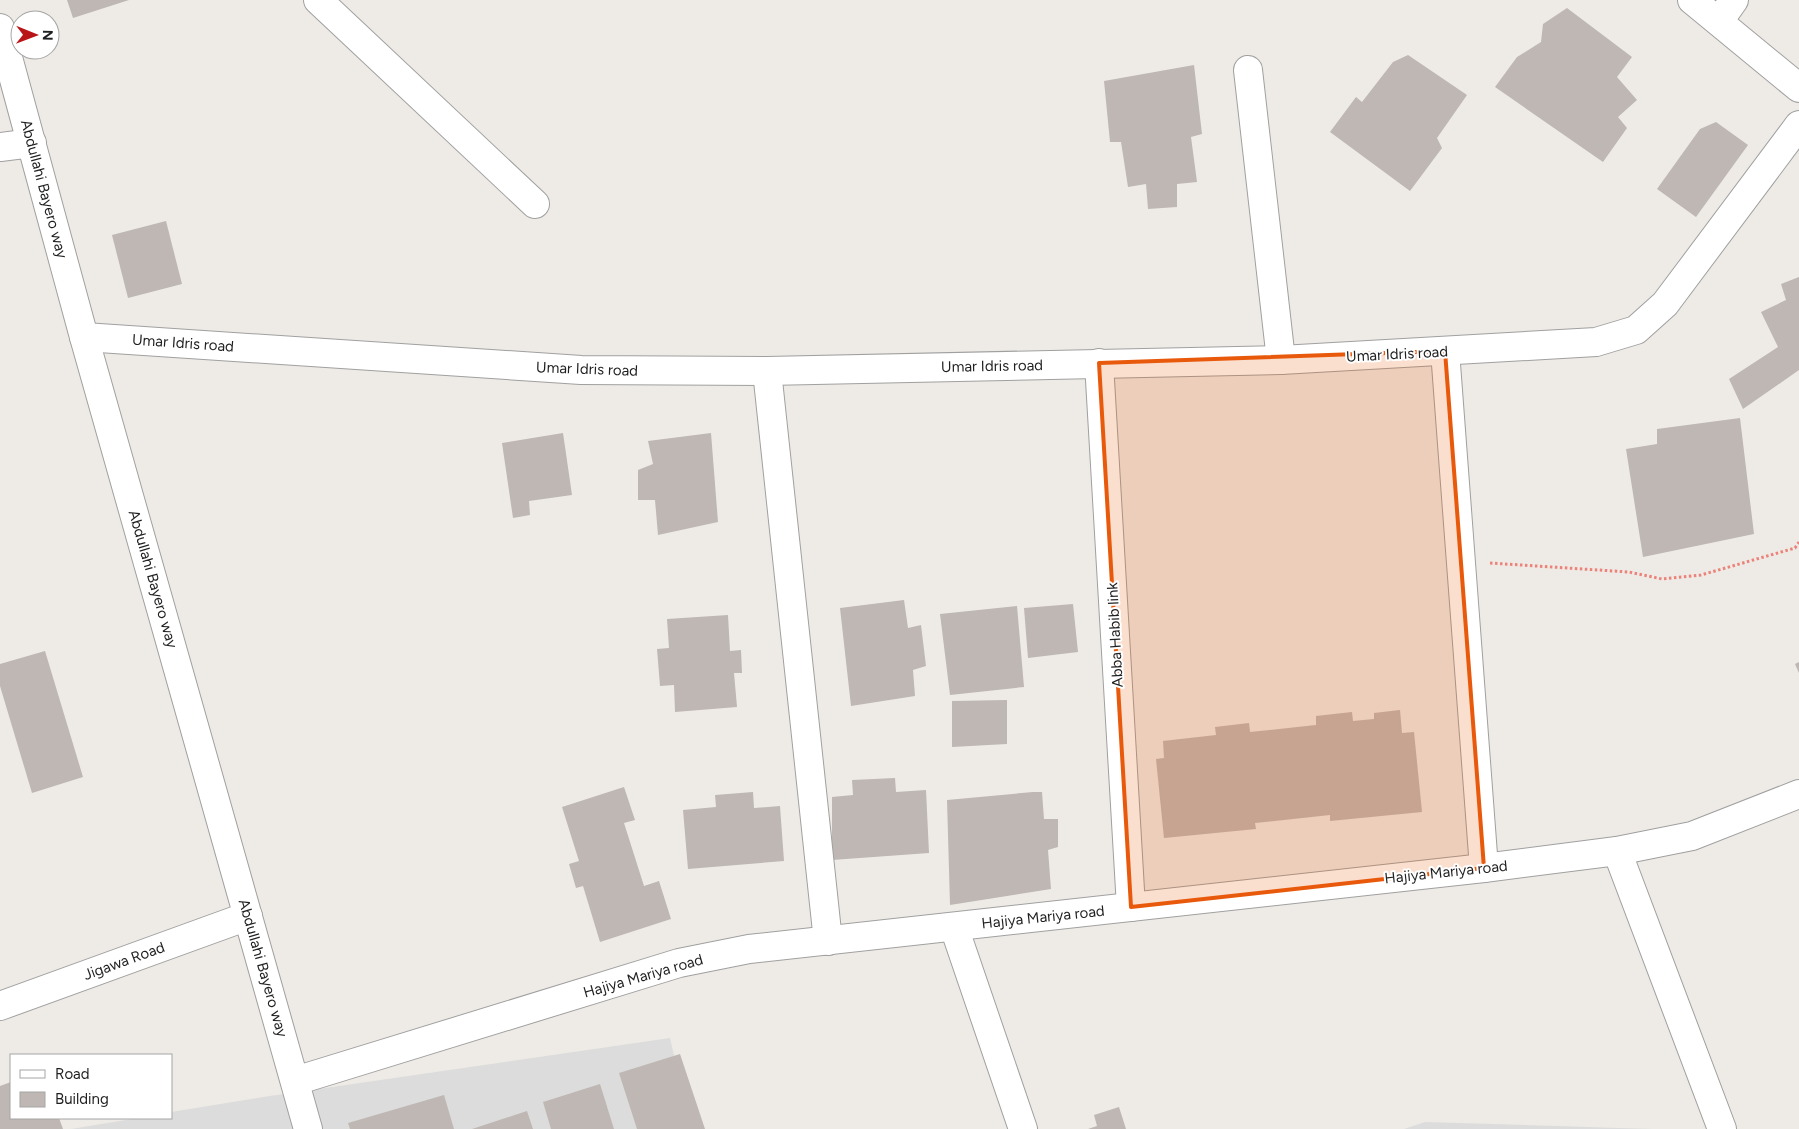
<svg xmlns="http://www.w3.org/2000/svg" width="1799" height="1129" viewBox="0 0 1799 1129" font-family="Figtree,sans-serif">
<rect width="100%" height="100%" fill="#eeebe6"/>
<!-- residential -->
<g fill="#dddcdc">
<path d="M670,1038L691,1129H71L138,1118H171V1112L263,1097Z"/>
<path d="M1425,1122L1652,1129H1404Z"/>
</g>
<!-- building -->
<g fill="#beb7b3">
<path d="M67,0H129L73,18Z"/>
<path d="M1567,8L1632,57L1617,77L1637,100L1618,117L1627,128L1603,162L1495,87L1517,57L1541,42L1543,24Z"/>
<path d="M1408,55L1467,95L1437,138L1442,148L1410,191L1330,132L1356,97L1362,102L1393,62Z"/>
<path d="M1194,65L1202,134L1191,137L1197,182L1177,184V207L1148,209L1146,184L1128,187L1121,142H1110L1104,81Z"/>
<path d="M1716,122L1748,145L1696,217L1657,189L1700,129Z"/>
<path d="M166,221L182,284L128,298L112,235Z"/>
<path d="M1799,277V370L1743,409L1729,379L1778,347L1761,312L1786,300L1781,284Z"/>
<path d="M1740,418L1754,534L1643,557L1626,449L1657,444V429Z"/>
<path d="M563,433L572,495L529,501L530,515L513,518L502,443Z"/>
<path d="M711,433L718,522L658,535L655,500H638V470L653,464L648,441Z"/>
<path d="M904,600L908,628L921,625L926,666L913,670L915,696L851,706L840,608Z"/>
<path d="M1073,604L1078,652L1028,658L1024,608Z"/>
<path d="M1017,606L1024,687L950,695L940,614Z"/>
<path d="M728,615L730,651L741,650L742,673H734L737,707L675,712L674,685L660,686L657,649L669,648L667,619Z"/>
<path d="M45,651L83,777L32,793L0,686V664Z"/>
<path d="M1799,662V673L1795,664Z"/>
<path d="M1007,700V744L952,747V701Z"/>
<path d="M1400,710L1402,733L1414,732L1422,812L1330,821V815L1255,823L1256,829L1164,838L1156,759L1164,758L1163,741L1216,735L1215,727L1249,723L1250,732L1316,725V716L1352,712L1353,721L1374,719V713Z"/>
<path d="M895,778L896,792L926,790L929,853L832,860V797L853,795L852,780Z"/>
<path d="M624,787L635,820L624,823L644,886L659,881L671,919L600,942L583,886L576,888L569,864L579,861L562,807Z"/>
<path d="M753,792L754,808L780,806L784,861L688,869L683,810L716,807L715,795Z"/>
<path d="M1033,792H1042L1044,819H1058V847L1048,850L1051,889L950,905L947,800Z"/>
<path d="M680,1054L705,1129H637L619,1073Z"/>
<path d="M11,1082V1118H59L63,1129H0V1086Z"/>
<path d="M600,1084L614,1129H551L543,1102Z"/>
<path d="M444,1095L454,1129H350L348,1123Z"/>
<path d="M1119,1107L1126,1129H1088L1097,1126L1094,1115Z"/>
<path d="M527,1111L533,1129H472Z"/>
</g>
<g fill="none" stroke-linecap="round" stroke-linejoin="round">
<defs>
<g id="minor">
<path d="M318,0L535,204"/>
<path d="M1692,0L1799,88"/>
<path d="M1719,21L1734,0"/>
<path d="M0,28L84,337L308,1129"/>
<path d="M1248,70L1281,360"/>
<path d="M0,147L32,143"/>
<path d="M84,337L581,370L767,371L1281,360L1596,342L1636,330L1665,304L1799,125"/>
<path d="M1445,351L1484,868"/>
<path d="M1099,363L1131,907"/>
<path d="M767,371L828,941"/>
<path d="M1617,851L1722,1129"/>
<path d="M954,927L1023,1129"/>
<path d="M0,1006L248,916"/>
<path d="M295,1081L679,963L749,949L1484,868L1617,851L1692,836L1799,794"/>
</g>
</defs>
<!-- minor casing -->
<use href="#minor" stroke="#a0a0a0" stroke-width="30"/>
<!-- path -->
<path stroke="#eb837a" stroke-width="3" stroke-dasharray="2.5 2.5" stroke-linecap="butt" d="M1490,563L1629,572L1662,579L1701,575L1795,548L1799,542"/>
<!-- minor -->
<use href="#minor" stroke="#fff" stroke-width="28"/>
</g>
<!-- marked area -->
<path fill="#e8590c" fill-opacity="0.2" stroke="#e8590c" stroke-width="4" stroke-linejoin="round" d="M1445,351L1484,868L1131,907L1099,363Z"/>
<g text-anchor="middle" stroke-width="4" stroke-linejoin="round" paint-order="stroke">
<!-- street labels -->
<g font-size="15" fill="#1f1f1f" stroke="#fff">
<text transform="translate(44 189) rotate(75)" y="5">Abdullahi Bayero way</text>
<text transform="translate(183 343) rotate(4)" y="5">Umar Idris road</text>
<text transform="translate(1397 354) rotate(-3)" y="5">Umar Idris road</text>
<text transform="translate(992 366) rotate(-1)" y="5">Umar Idris road</text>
<text transform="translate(587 369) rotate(2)" y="5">Umar Idris road</text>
<text transform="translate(153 579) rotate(74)" y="5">Abdullahi Bayero way</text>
<text transform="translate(1115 635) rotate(-93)" y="5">Abba Habib link</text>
<text transform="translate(1446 872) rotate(-6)" y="5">Hajiya Mariya road</text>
<text transform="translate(1043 917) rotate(-6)" y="5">Hajiya Mariya road</text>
<text transform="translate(124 961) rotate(-20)" y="5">Jigawa Road</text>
<text transform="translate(263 968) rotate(74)" y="5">Abdullahi Bayero way</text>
<text transform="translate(643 976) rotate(-16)" y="5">Hajiya Mariya road</text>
</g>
</g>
<!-- legend -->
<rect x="10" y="1054" width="162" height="65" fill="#ffffff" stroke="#a5a5a5"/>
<rect x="20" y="1070" width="25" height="8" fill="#ffffff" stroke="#a5a5a5"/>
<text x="55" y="1079" font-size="15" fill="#1f1f1f">Road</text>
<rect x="20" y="1092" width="25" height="15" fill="#beb7b3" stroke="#a5a5a5"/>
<text x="55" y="1104" font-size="15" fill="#1f1f1f">Building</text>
<!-- north arrow -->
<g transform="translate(35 35) rotate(91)"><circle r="24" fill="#ffffff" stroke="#a5a5a5"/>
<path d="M0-4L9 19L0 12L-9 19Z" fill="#b91518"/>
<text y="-8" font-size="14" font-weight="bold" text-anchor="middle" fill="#1f1f1f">N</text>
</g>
</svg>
